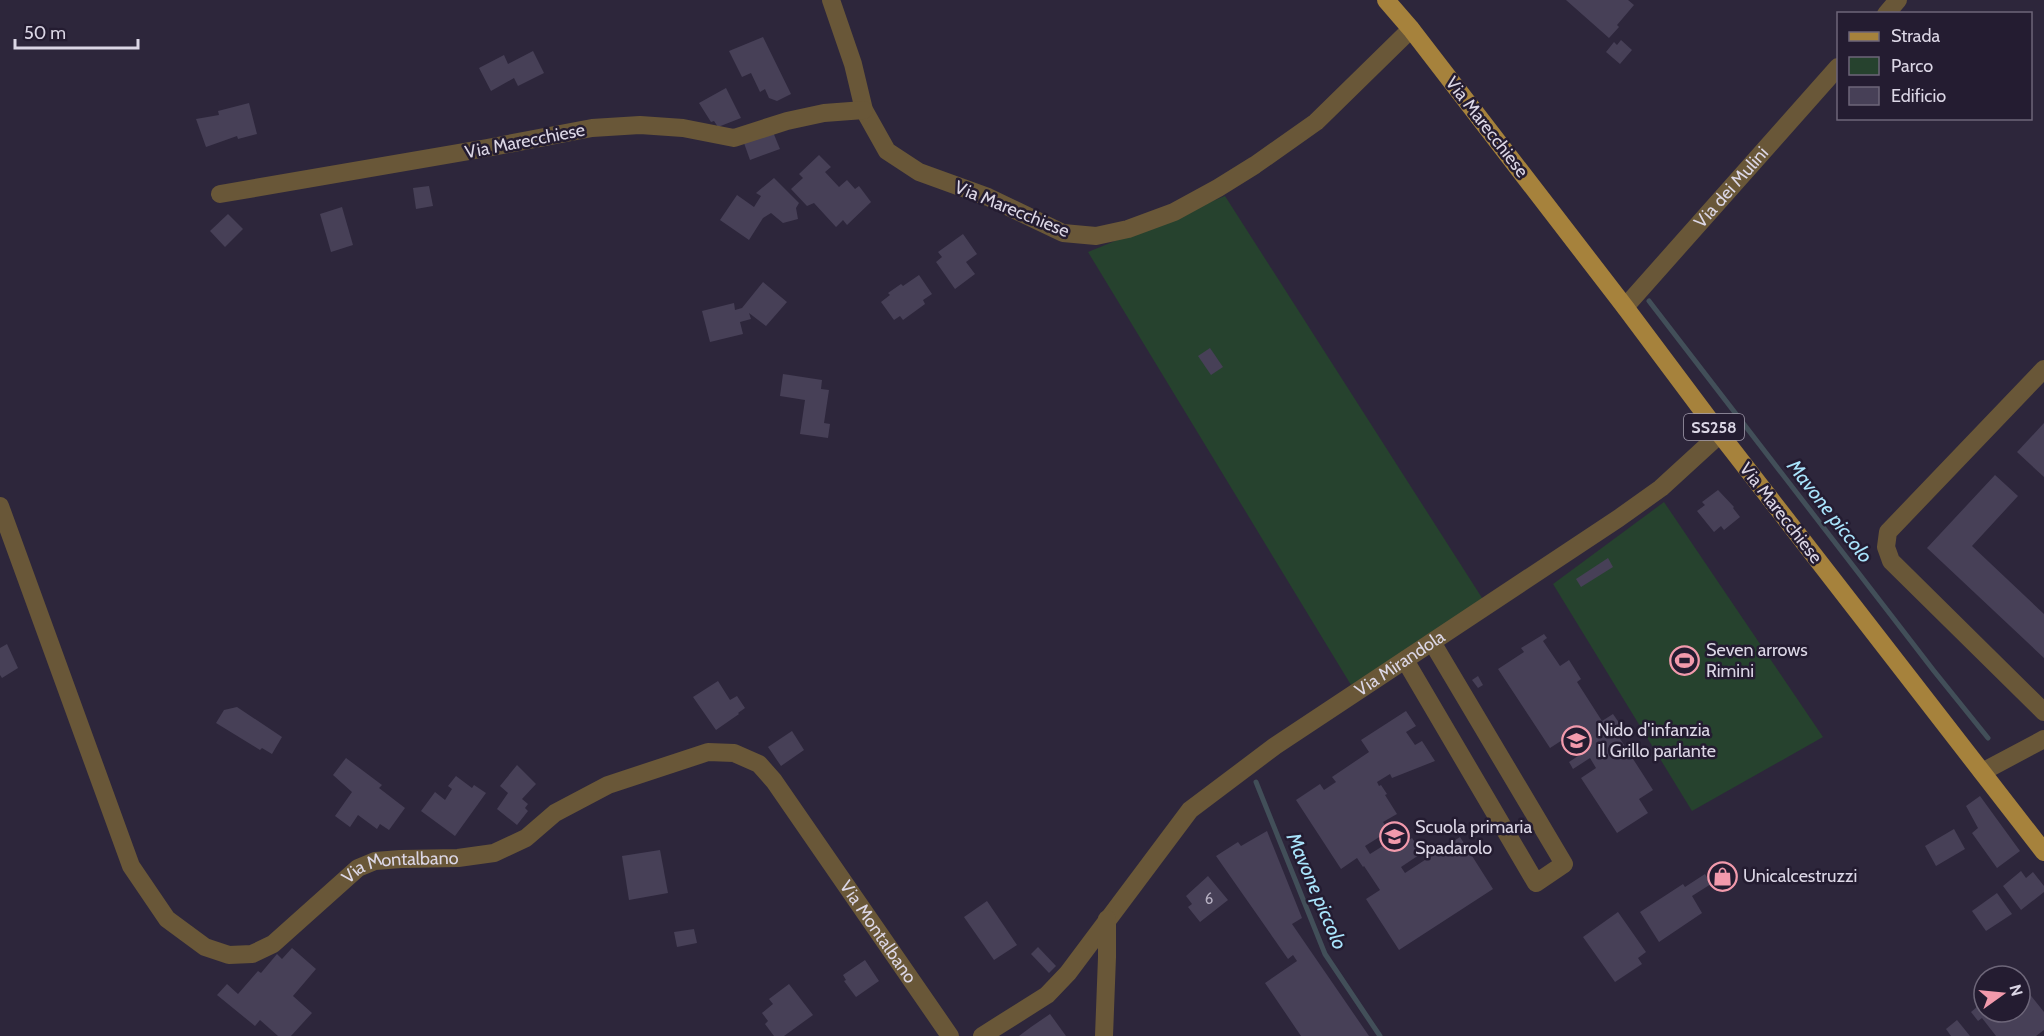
<svg xmlns="http://www.w3.org/2000/svg" width="2044" height="1036" viewBox="0 0 2044 1036" font-family="Cabin,sans-serif">
<rect width="100%" height="100%" fill="#2d263b"/>
<!-- green -->
<g fill="#26422e">
<path d="M1225,196L1484,601L1351,685L1088,252Z"/>
<path d="M1664,502L1823,737L1692,811L1553,584Z"/>
</g>
<g fill="none" stroke-linecap="round" stroke-linejoin="round">
<!-- stream -->
<g stroke="#424f59" stroke-width="5">
<path d="M1649,301L1934,671L1988,738"/>
<path d="M1256,782L1325,954L1380,1036"/>
</g>
</g>
<!-- building -->
<g fill="#474057">
<path d="M1566,0H1628L1634,5L1617,25L1619,27L1609,38Z"/>
<path d="M763,37L791,94L777,101L769,98L765,89L760,92L751,73L742,77L729,51Z"/>
<path d="M1621,40L1632,50L1620,64L1606,52L1614,42L1617,45Z"/>
<path d="M533,51L544,73L518,86L514,78L491,91L479,68L504,55L508,64Z"/>
<path d="M726,88L741,118L718,127L714,121L711,122L699,103Z"/>
<path d="M249,103L257,134L238,139L237,136L206,147L196,119L219,115L218,111Z"/>
<path d="M773,132L780,149L750,160L744,143Z"/>
<path d="M819,155L831,167L825,172L839,187L847,180L855,189L859,186L871,202L847,225L843,220L836,227L814,203L807,206L791,189L803,178L799,174Z"/>
<path d="M774,178L799,203L796,208L798,219L783,223L771,213L763,218L749,240L720,220L737,195L754,207L761,196L756,193Z"/>
<path d="M429,186L433,206L416,209L413,188Z"/>
<path d="M342,207L353,245L331,252L320,214Z"/>
<path d="M228,214L243,229L225,247L210,231Z"/>
<path d="M963,234L977,254L966,262L975,274L955,289L936,262L942,257L938,252Z"/>
<path d="M919,275L932,294L923,300L925,304L903,320L900,316L894,320L881,302L890,295L888,293L901,284L903,286Z"/>
<path d="M763,282L787,302L766,326L749,313L751,319L740,322L743,334L710,342L702,311L734,303L735,310L742,308Z"/>
<path d="M1210,348L1223,367L1211,375L1198,356Z"/>
<path d="M783,374L822,380L821,389L829,390L824,423L830,424L828,438L800,434L805,400L780,396Z"/>
<path d="M2044,423V477L2017,452Z"/>
<path d="M1995,475L2018,496L1972,546L2044,614V658L1927,548Z"/>
<path d="M1718,490L1734,507L1733,508L1740,517L1724,530L1721,526L1714,532L1697,511L1705,505L1702,502Z"/>
<path d="M1608,558L1613,567L1581,587L1576,579Z"/>
<path d="M1544,634L1547,638L1543,641L1560,666L1569,660L1581,679L1577,682L1602,721L1613,714L1624,730L1617,734L1653,790L1639,799L1648,813L1617,833L1581,778L1596,768L1590,758L1573,769L1569,762L1590,748L1578,730L1550,748L1498,669L1524,652L1521,648Z"/>
<path d="M7,644L18,668L2,678L0,675V648Z"/>
<path d="M1478,676L1483,685L1478,688L1472,680Z"/>
<path d="M718,681L730,700L737,696L745,708L738,713L739,714L716,730L693,697Z"/>
<path d="M237,707L282,737L272,754L262,748L260,750L216,723L224,710Z"/>
<path d="M1406,711L1416,726L1406,732L1415,745L1422,741L1435,761L1392,778L1390,774L1377,782L1379,786L1381,785L1387,794L1385,795L1397,814L1383,822L1389,831L1365,846L1370,854L1394,839L1399,847L1412,838L1422,853L1401,867L1405,873L1460,837L1493,889L1399,950L1366,899L1380,890L1364,866L1363,867L1357,858L1341,869L1296,800L1320,784L1324,790L1336,782L1332,777L1369,752L1361,740Z"/>
<path d="M792,731L804,750L781,766L768,747Z"/>
<path d="M346,758L382,785L379,788L405,808L389,830L380,824L377,829L358,815L350,827L335,816L352,792L333,775Z"/>
<path d="M517,765L536,784L522,799L528,804L525,808L528,811L517,825L497,809L508,793L500,786Z"/>
<path d="M456,776L472,788L474,785L486,793L455,836L421,811L435,792L445,800L452,789L448,786Z"/>
<path d="M1980,796L2020,851L1997,868L1972,833L1978,828L1966,806Z"/>
<path d="M1954,829L1965,849L1936,866L1925,846Z"/>
<path d="M1267,831L1302,918L1292,924L1369,1036H1301L1265,983L1297,961L1293,955L1288,959L1216,856L1238,842L1241,846Z"/>
<path d="M660,850L668,893L629,900L622,856Z"/>
<path d="M2021,871L2026,878L2033,872L2044,886V892L2021,910L2003,886Z"/>
<path d="M1705,874L1711,884L1692,896L1702,913L1659,942L1640,912L1683,884L1685,887Z"/>
<path d="M1208,876L1228,900L1200,922L1188,907L1192,904L1186,896Z"/>
<path d="M1997,893L2012,914L1986,931L1972,911Z"/>
<path d="M987,901L1017,945L994,960L964,917Z"/>
<path d="M1618,912L1646,952L1638,958L1642,964L1615,982L1583,937Z"/>
<path d="M694,929L697,943L677,947L674,932Z"/>
<path d="M1038,947L1056,966L1049,973L1031,954Z"/>
<path d="M292,948L316,969L293,996L312,1013L291,1036H278L260,1020L255,1026L217,995L227,984L238,994L258,971L261,973L277,954L282,959Z"/>
<path d="M865,960L879,981L856,997L844,981L846,980L843,975Z"/>
<path d="M2020,982L2044,1012V1030L2036,1036H1996L1982,1018L1978,1021L1971,1012L1984,1001V1012H2020Z"/>
<path d="M789,984L813,1015L784,1036H774L765,1024L768,1021L762,1013L773,1004L769,999Z"/>
<path d="M1050,1014L1066,1036H1019L1031,1027Z"/>
<path d="M1957,1020L1970,1036H1951L1946,1029Z"/>
</g>
<g fill="none" stroke-linecap="round" stroke-linejoin="round">
<!-- minor -->
<g stroke="#695738" stroke-width="18">
<path d="M831,0L853,64L864,110L887,151L919,172L988,197L1063,233L1096,236L1128,229L1174,212L1218,188L1255,165L1316,122L1411,29"/>
<path d="M1886,14L1898,0"/>
<path d="M220,194L487,148L592,128L640,125L683,128L734,138L787,121L824,113L864,110"/>
<path id="s1" d="M1625,307L1838,67"/>
<path d="M2044,369L1888,532L1886,547L1891,561L2044,712"/>
<path id="s2" d="M0,506L131,866L167,919L205,947L229,955L252,954L273,944L358,868L375,861L401,859L458,858L494,853L526,838L555,813L608,785L708,752L734,753L759,764L774,781L950,1036"/>
<path d="M1405,660L1536,883L1564,864L1432,642"/>
<path d="M1982,772L2044,739"/>
<path id="s3" d="M982,1036L1047,995L1068,973L1190,810L1275,746L1619,518L1661,488L1720,434"/>
<path d="M1104,1036L1107,957V919"/>
</g>
<!-- major -->
<path stroke="#a6823c" stroke-width="18" d="M1386,0L1411,29L1625,307L1720,434L2044,852"/>
</g>
<!-- icons -->
<defs>
<symbol id="stadium-ring" viewBox="-11 -11 22 22"><circle r="9.5" fill="#241c31" stroke="#f29aac" stroke-width="1.5"/><path d="M0-5a6.5 5 0 1 0 0 10a6.5 5 0 1 0 0-10ZM-3.5-1.8h7v3.6h-7Z" fill="#f29aac"/></symbol>
<symbol id="school-ring" viewBox="-11 -11 22 22"><circle r="9.5" fill="#241c31" stroke="#f29aac" stroke-width="1.5"/><path d="M0-5L7-2L0 1L-7-2ZM-4 1L0 2.5L4 1V4Q0 6-4 4Z" fill="#f29aac"/></symbol>
<symbol id="shop-ring" viewBox="-11 -11 22 22"><circle r="9.5" fill="#241c31" stroke="#f29aac" stroke-width="1.5"/><path d="M-5-2.5h2.3a2.7 3.5 0 0 1 5.4 0H5L5.5 6h-11ZM-1.5-2.5h3a1.5 2.3 0 0 0-3 0Z" fill="#f29aac"/></symbol>
</defs>
<g fill-rule="evenodd">
<use href="#stadium-ring" x="1668" y="644" width="33" height="33"/>
<use href="#school-ring" x="1560" y="724" width="33" height="33"/>
<use href="#school-ring" x="1378" y="820" width="33" height="33"/>
<use href="#shop-ring" x="1706" y="860" width="33" height="33"/>
</g>
<g text-anchor="middle" stroke-width="5" stroke-linejoin="round" paint-order="stroke">
<!-- number labels -->
<g font-size="15" fill="#b6b0c2">
<text x="1209" y="904">6</text>
</g>
<!-- shield labels -->
<rect fill="#241c31" stroke="#a49eaf" stroke-width="1.5" x="1684" y="414" width="60" height="26" rx="4.5"/>
<g font-size="16" font-weight="bold" fill="#dbd6e5">
<text x="1714" y="433">SS258</text>
</g>
<!-- street labels -->
<g font-size="18" fill="#dbd6e5" stroke="#241c31">
<text transform="translate(1487 127) rotate(52)" y="6">Via Marecchiese</text>
<text transform="translate(525 141) rotate(-11)" y="6">Via Marecchiese</text>
<text dy="6" stroke="none"><textPath href="#s1" startOffset="160">Via dei Mulini</textPath></text>
<text transform="translate(1012 209) rotate(22)" y="6">Via Marecchiese</text>
<text transform="translate(1781 513) rotate(52)" y="6">Via Marecchiese</text>
<text dy="6" stroke="none"><textPath href="#s3" startOffset="567">Via Mirandola</textPath></text>
<text dy="6" stroke="none"><textPath href="#s2" startOffset="722">Via Montalbano</textPath></text>
<text dy="6" stroke="none"><textPath href="#s2" startOffset="1316">Via Montalbano</textPath></text>
</g>
<!-- poi labels -->
<g font-size="18" fill="#dbd6e5" stroke="#241c31" text-anchor="start">
<text x="1706" y="656">Seven arrows<tspan x="1706" dy="21">Rimini</tspan></text>
<text x="1597" y="736">Nido d'infanzia<tspan x="1597" dy="21">Il Grillo parlante</tspan></text>
<text x="1415" y="833">Scuola primaria<tspan x="1415" dy="21">Spadarolo</tspan></text>
<text x="1743" y="882">Unicalcestruzzi</text>
</g>
<!-- water labels -->
<g font-size="20" font-style="italic" fill="#a9e4fc" stroke="#241c31">
<text transform="translate(1830 511) rotate(52)" y="7">Mavone piccolo</text>
<text transform="translate(1317 891) rotate(67)" y="7">Mavone piccolo</text>
</g>
</g>
<!-- legend -->
<rect x="1837" y="12" width="195" height="108" fill="#241c31" stroke="#6d6679" stroke-width="1.5"/>
<rect x="1849" y="32" width="30" height="9" fill="#a6823c" stroke="#6d6679" stroke-width="1.5"/>
<text x="1891" y="42" font-size="18" fill="#dbd6e5">Strada</text>
<rect x="1849" y="57" width="30" height="18" fill="#26422e" stroke="#6d6679" stroke-width="1.5"/>
<text x="1891" y="72" font-size="18" fill="#dbd6e5">Parco</text>
<rect x="1849" y="87" width="30" height="18" fill="#474057" stroke="#6d6679" stroke-width="1.5"/>
<text x="1891" y="102" font-size="18" fill="#dbd6e5">Edificio</text>
<!-- north arrow -->
<g transform="translate(2002 994) rotate(75)"><circle r="28" fill="#241c31" stroke="#6d6679" stroke-width="1.5"/>
<path d="M0-4.5L10 22L0 15L-10 22Z" fill="#f29aac"/>
<text y="-9" font-size="16" font-weight="bold" text-anchor="middle" fill="#dbd6e5">N</text>
</g>
<!-- scale -->
<path d="M15 39v9h123v-9" fill="none" stroke="#dbd6e5" stroke-width="3"/>
<text x="24" y="39" font-size="18" fill="#dbd6e5" stroke="#241c31" stroke-width="4.5" paint-order="stroke">50 m</text>
</svg>
